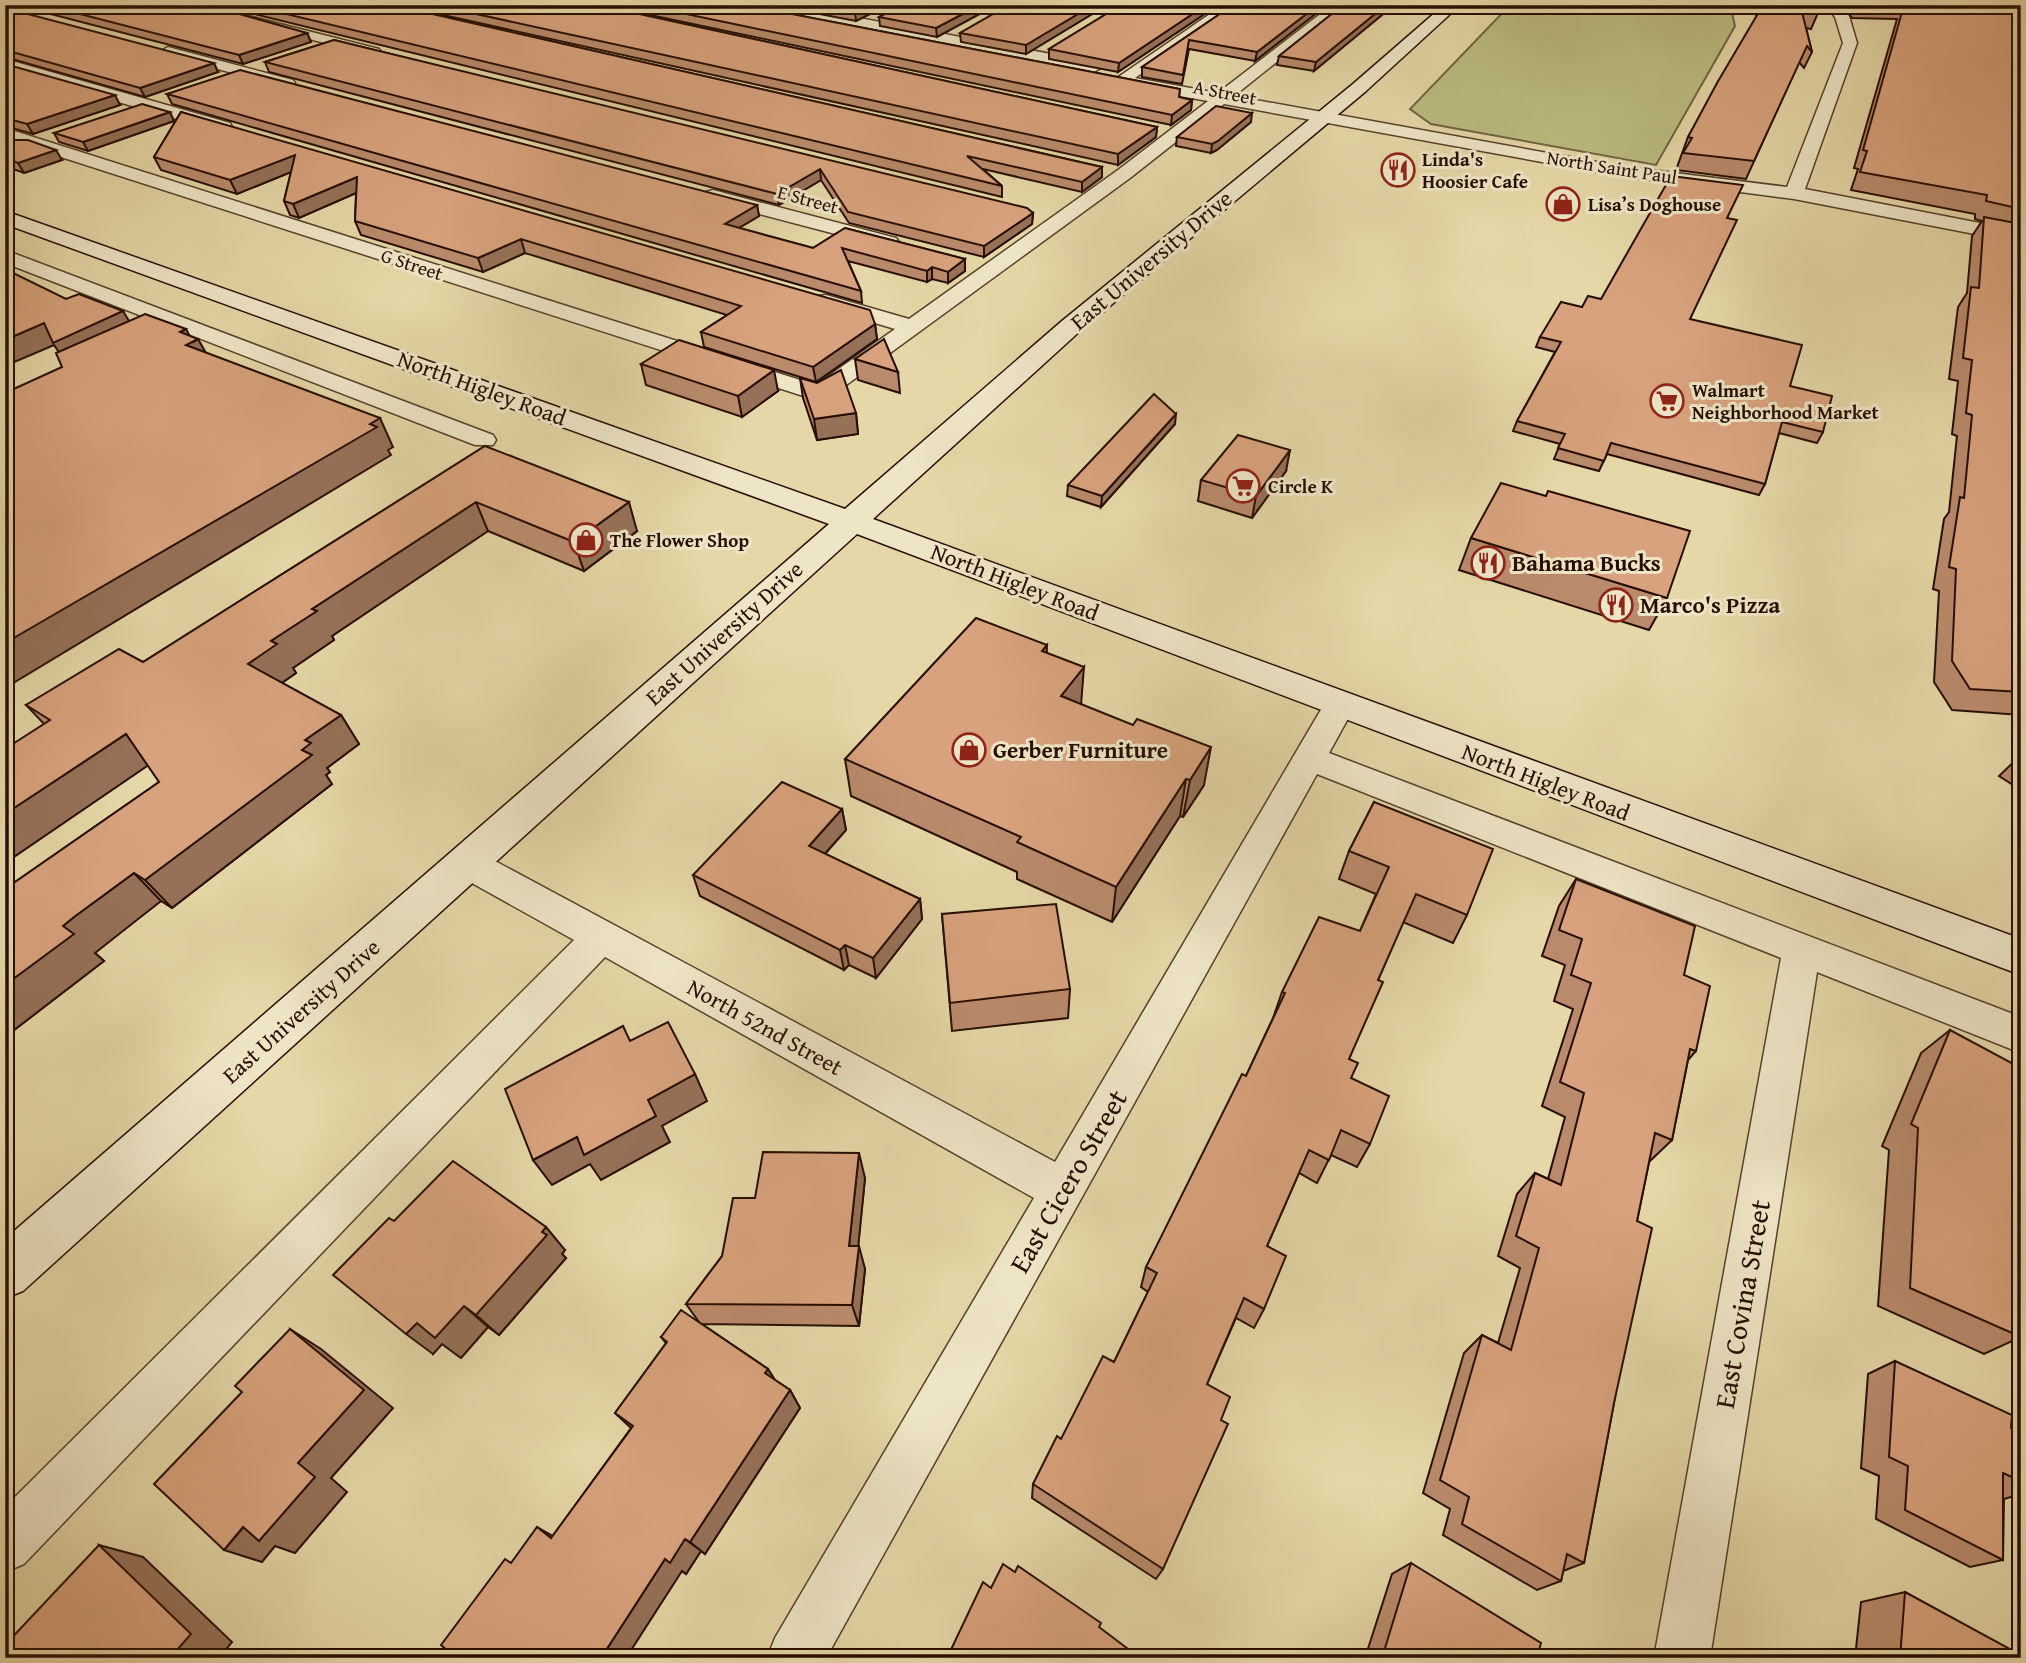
<svg xmlns="http://www.w3.org/2000/svg" width="2026" height="1663" viewBox="0 0 2026 1663" font-family="'Gentium Book Plus',serif">
<rect width="100%" height="100%" fill="#e5d7a7"/>
<filter id="stains"><feTurbulence type="fractalNoise" baseFrequency=".00286" numOctaves="4"/><feColorMatrix values="0 0 0 0 .2 0 0 0 0 .09 0 0 0 0 .02 0 0 0 .5 -.17"/></filter>
<radialGradient id="worn" r=".72"><stop offset=".6" stop-color="#630" stop-opacity="0"/><stop offset="1" stop-color="#630" stop-opacity=".3"/></radialGradient>
<!-- green -->
<path fill="#bbbc82" stroke="#716541" stroke-width="2" d="M1510,5H1730L1735,26L1656,165L1431,124L1410,109Z"/>
<g fill="none" stroke-linecap="round" stroke-linejoin="round">
<defs>
<g id="street">
<path d="M180,5H205L379,49L381,52L374,56Z"/>
<path d="M760,5H790L1094,62L1102,67L1094,72L767,9Z"/>
<path d="M1223,5H1240L1135,78L1218,93L1332,5H1348L1234,96L1619,166L1787,187L1843,43L1835,17L1825,5H1840L1849,16L1857,43L1805,189L2021,231V243L1794,199L1619,176L1224,104L1130,178L827,399L819,401L5,139V128L816,385L895,329L818,306L815,301L818,296L826,295L909,319L1118,170L1208,101L1135,88L1114,80Z"/>
<path d="M168,47L293,80L295,83L287,88L163,54L161,51Z"/>
<path d="M5,59L230,123L232,127L230,131H218L5,69Z"/>
<path d="M713,190L896,238L899,242L889,248L706,200L704,196L706,192Z"/>
<path d="M5,250L493,435L496,440L493,445H475L5,263Z"/>
<path d="M1340,693L1351,696L1356,704L1329,753L2021,1017V1053L1817,972L1710,1658H1654L1781,958L1317,774L826,1658H767L775,1638L1034,1198L605,957L24,1564L5,1572V1507L574,940L454,873L449,863L454,853L467,849L480,853L1055,1162L1329,696Z"/>
</g>
<path id="secondary" d="M1444,5H1460L1366,91L1080,331L873,519L2021,939V975L857,534L23,1291L5,1298V1239L829,524L5,224V211L845,509L1062,321L1353,84Z"/>
</defs>
<!-- street casing -->
<use href="#street" stroke="#56402a" stroke-width="3"/>
<!-- secondary casing -->
<use href="#secondary" stroke="#270e00" stroke-width="3"/>
<!-- street -->
<use href="#street" fill="#eee5c6" fill-rule="evenodd"/>
<!-- secondary -->
<use href="#secondary" fill="#eee5c6" fill-rule="evenodd"/>
</g>
<!-- wall -->
<g fill="#b98b6c" stroke="#270e00" stroke-width="2">
<path d="M16,5H207L307,33L311,42L243,64Z"/>
<path d="M217,5H393L1102,167V177L1082,192L983,169L1002,186V197Z"/>
<path d="M398,5H598L1157,127L1156,137L1118,165Z"/>
<path d="M603,5H745L1180,89L1179,98L1192,100L1191,110L1171,125Z"/>
<path d="M772,5H888L856,21Z"/>
<path d="M902,5H996L937,37L880,26L879,17Z"/>
<path d="M1009,5H1107L1026,54L961,42L960,33Z"/>
<path d="M1121,5H1218L1118,72L1049,59V49Z"/>
<path d="M1233,5H1327L1255,61L1189,49L1182,84L1142,77V67Z"/>
<path d="M1343,5H1394L1314,71L1277,65L1279,56Z"/>
<path d="M1747,5H1816L1818,13L1811,29L1806,28L1812,52L1804,68L1799,62L1746,179L1676,170L1688,137L1757,16Z"/>
<path d="M1843,5H2021V715L1952,710L1934,682L1939,591L1933,589L1944,519L1949,512L1957,436L1952,434L1958,381L1949,379L1958,307L1967,293L1972,236L1982,221L1975,219V214L1851,190L1858,169L1854,168L1897,19L1852,18Z"/>
<path d="M5,8L218,72L145,97L5,57Z"/>
<path d="M334,40L1033,213L1032,224L984,257L849,223L821,180L779,205L269,72L265,62Z"/>
<path d="M5,64L120,105L33,134L5,126Z"/>
<path d="M167,94L757,205L759,216L739,228L813,248L845,228L965,259V271L948,283L932,279L927,282L848,261L861,291L862,303L172,104Z"/>
<path d="M181,112L875,324L877,339L816,382L704,347L701,332L727,315L525,253L483,272L361,235L355,221L356,193L299,218L290,215L284,201L291,172L237,194L161,170L154,157Z"/>
<path d="M174,121L88,151L59,142L54,133Z"/>
<path d="M1251,122L1217,150L1211,153L1176,146L1177,137Z"/>
<path d="M5,133L15,140L62,160L24,173L5,166Z"/>
<path d="M1727,218L1690,319L1790,386L1823,432L1817,443L1779,433L1765,484L1759,495L1607,454L1599,471L1554,459L1560,444L1513,431L1517,421L1555,352L1536,347L1540,337L1582,307L1601,299Z"/>
<path d="M855,359L898,372L900,393L858,380Z"/>
<path d="M641,364L778,391L742,417L646,385Z"/>
<path d="M800,378L817,383L856,413L858,434L817,440L803,398Z"/>
<path d="M1175,424L1101,507L1067,496L1068,485Z"/>
<path d="M485,446L637,531L584,571L488,531L332,636L334,640L293,668L296,673L282,683L341,715L359,744L327,768L330,772L326,775L332,784L172,908L161,901L104,944L95,953L104,961L5,1037V889L159,782L148,765L44,724L26,705L143,662Z"/>
<path d="M1286,471L1252,518L1198,501L1201,480Z"/>
<path d="M1471,538L1667,598L1649,630L1459,570Z"/>
<path d="M1047,653L1081,704L1204,785L1183,817L1180,816L1112,922L1017,879V872L851,796L845,759Z"/>
<path d="M2021,755V790L1999,776Z"/>
<path d="M1374,802L1467,915L1453,943L1403,922L1378,980L1349,1059L1351,1078L1370,1144L1357,1167L1331,1155L1317,1183L1299,1173L1267,1246L1264,1309L1254,1328L1236,1318L1207,1384L1221,1420L1163,1569L1156,1579L1032,1498L1033,1484L1061,1439L1114,1362L1148,1292L1141,1287L1146,1267L1246,1076L1273,1018L1282,992L1360,931L1376,894L1339,879L1349,851Z"/>
<path d="M842,809L846,830L825,854L920,899L922,919L876,978L849,965L844,970L700,896L693,875Z"/>
<path d="M1576,879L1684,975L1696,1051L1688,1060L1672,1140L1649,1162L1637,1221L1614,1403L1584,1563L1563,1571L1561,1581L1537,1590L1443,1535L1450,1509L1423,1493L1464,1353L1482,1335L1498,1343L1520,1268L1498,1256L1517,1194L1535,1173L1548,1179L1565,1117L1542,1106L1573,1009L1554,1001L1565,965L1542,956L1559,906Z"/>
<path d="M942,914L1070,989L1068,1018L952,1031Z"/>
<path d="M1950,1030L2021,1337L1984,1354L1878,1306L1889,1150L1882,1146L1921,1053Z"/>
<path d="M865,1178L858,1246L865,1269L859,1326L702,1324L768,1369L775,1380L790,1390L800,1408L705,1554L701,1551L686,1574L682,1571L512,1562L553,1536L631,1428L615,1413L666,1343L661,1337L699,1322L686,1304L722,1256L755,1198Z"/>
<path d="M394,1221L565,1250L562,1254L566,1258L499,1335L488,1327L461,1358L442,1344L433,1354Z"/>
<path d="M1895,1361L2011,1428L2021,1433V1494L2004,1499L2003,1560L1970,1567L1876,1519L1879,1476L1861,1468L1868,1374Z"/>
<path d="M1411,1563L1537,1658H1365L1392,1574Z"/>
<path d="M1905,1592L2021,1658H1855L1861,1602Z"/>
</g>
<!-- shaded-wall -->
<g fill="#967158" stroke="#270e00" stroke-width="2">
<path d="M870,5H888L856,21L855,12Z"/>
<path d="M980,5H996L937,37L936,28Z"/>
<path d="M1093,5H1107L1026,54V45Z"/>
<path d="M1206,5H1218L1118,72L1119,63Z"/>
<path d="M1318,5H1327L1255,61L1257,52Z"/>
<path d="M1386,5H1394L1314,71L1316,62Z"/>
<path d="M307,33L311,42L243,64L239,55Z"/>
<path d="M214,63L218,72L145,97L140,88Z"/>
<path d="M115,95L120,105L33,134L27,124Z"/>
<path d="M1192,100L1191,110L1171,125L1172,115Z"/>
<path d="M170,112L174,121L88,151L83,142Z"/>
<path d="M1252,113L1251,122L1217,150L1211,153L1212,144Z"/>
<path d="M1157,127L1156,137L1118,165V154Z"/>
<path d="M56,150L62,160L24,173L18,163Z"/>
<path d="M295,155L301,168L237,194L230,180Z"/>
<path d="M1102,167V177L1082,192V182Z"/>
<path d="M820,169L821,180L779,205L777,194Z"/>
<path d="M357,177L363,190L299,218L293,204Z"/>
<path d="M757,205L759,216L727,235L725,224Z"/>
<path d="M1033,213L1032,224L984,257V246Z"/>
<path d="M521,239L525,253L483,272L478,258Z"/>
<path d="M965,259V271L948,283V272Z"/>
<path d="M932,267V279L927,282V271Z"/>
<path d="M123,311L135,331L66,363L54,345L5,366V340L44,323Z"/>
<path d="M875,324L877,339L816,382L813,367Z"/>
<path d="M186,329L193,342L198,339L214,367L202,373L180,332Z"/>
<path d="M774,370L778,391L742,417L738,396Z"/>
<path d="M856,413L858,434L817,440L814,419Z"/>
<path d="M1176,414L1175,424L1101,507L1102,496Z"/>
<path d="M380,418L393,447L388,450L391,455L5,688V643Z"/>
<path d="M1290,450L1286,471L1252,518L1256,496Z"/>
<path d="M476,502L488,531L332,636L334,640L293,668L296,673L267,693L248,664L271,641L312,609Z"/>
<path d="M629,502L637,531L584,571L574,542Z"/>
<path d="M1047,645L1046,682L1042,651Z"/>
<path d="M1084,667L1081,705L1061,696Z"/>
<path d="M341,715L359,744L327,768L330,772L326,775L332,784L172,908L145,880L302,750L305,740Z"/>
<path d="M126,734L150,764L5,863V814Z"/>
<path d="M1211,747L1204,785L1183,817L1190,780Z"/>
<path d="M1186,779L1180,816L1112,922L1116,887Z"/>
<path d="M842,809L846,830L813,867L809,846Z"/>
<path d="M134,873L161,901L95,953L104,961L5,1037V985L63,926L74,917Z"/>
<path d="M920,899L922,919L876,978L873,958Z"/>
<path d="M845,945L849,965L844,970L840,950Z"/>
<path d="M695,1074L707,1101L662,1126L670,1142L601,1180L590,1164L552,1185L533,1160Z"/>
<path d="M859,1153L865,1178L856,1269L849,1246Z"/>
<path d="M546,1227L565,1250L562,1254L566,1258L499,1335L476,1315Z"/>
<path d="M859,1246L865,1269L859,1326L852,1305Z"/>
<path d="M464,1306L488,1327L461,1358L442,1344L433,1354L406,1334L417,1323Z"/>
<path d="M290,1329L321,1349L393,1408L331,1478L347,1492L295,1553L275,1546L262,1562L224,1550L298,1463Z"/>
<path d="M768,1369L779,1387L765,1373Z"/>
<path d="M790,1390L800,1408L705,1554L690,1542Z"/>
<path d="M537,1527L560,1540L551,1538Z"/>
<path d="M685,1539L701,1551L686,1574L682,1571L626,1658H601L665,1559Z"/>
<path d="M99,1545L143,1557L232,1642L219,1658H170Z"/>
</g>
<!-- building -->
<g fill="#d7a27d" stroke="#270e00" stroke-width="2">
<path d="M45,5H207L307,33L239,55Z"/>
<path d="M249,5H393L1102,167L1082,182L967,156L1002,186Z"/>
<path d="M435,5H598L1157,127L1118,154Z"/>
<path d="M643,5H745L1180,89L1179,97L1192,100L1172,115Z"/>
<path d="M817,5H870L855,12Z"/>
<path d="M902,5H980L936,28L879,17Z"/>
<path d="M1009,5H1093L1026,45L960,33Z"/>
<path d="M1121,5H1206L1119,63L1049,49Z"/>
<path d="M1233,5H1318L1257,52L1189,40L1183,75L1142,67Z"/>
<path d="M1343,5H1386L1316,62L1279,56Z"/>
<path d="M1763,5H1816L1818,13L1802,12L1812,52L1807,46L1754,161L1683,153L1692,138L1688,137L1717,83Z"/>
<path d="M1904,5H2021V209L1986,201L1987,195L1860,172L1867,151L1863,150Z"/>
<path d="M5,8L214,63L140,88L5,50Z"/>
<path d="M334,40L1027,208L1033,213L984,246L848,212L820,169L777,194L265,62Z"/>
<path d="M5,64L115,95L27,124L5,118Z"/>
<path d="M240,70L757,205L725,224L813,248L845,228L965,259L948,272L932,267L927,271L842,248L861,291L167,94Z"/>
<path d="M142,104L170,112L83,142L54,133Z"/>
<path d="M1216,106L1252,113L1218,141L1212,144L1177,137Z"/>
<path d="M181,112L870,310L875,324L813,367L701,332L741,306L521,239L478,258L355,221L357,177L293,204L284,201L295,155L230,180L154,157Z"/>
<path d="M5,133L12,135L14,140H28L56,150L18,163L5,158Z"/>
<path d="M1671,176L1743,185L1727,218L1737,220L1690,319L1802,345L1790,386L1832,396L1823,432L1782,422L1765,484L1611,443L1604,461L1558,448L1565,434L1517,421L1561,342L1540,337L1561,302L1582,307L1588,296L1601,299Z"/>
<path d="M1984,217L2021,224V692L1970,689L1952,661L1956,569L1949,567L1960,497L1964,498L1972,415L1966,413L1972,360L1963,358L1971,287L1979,288Z"/>
<path d="M5,269L66,299L79,294L123,311L53,343L44,323L5,340Z"/>
<path d="M145,314L186,329L180,332L198,339L186,345L380,418L370,424L377,427L5,643V393L62,367L56,353Z"/>
<path d="M884,339L898,372L855,359Z"/>
<path d="M679,340L774,370L738,396L641,364Z"/>
<path d="M841,370L856,413L814,419L800,378L817,383Z"/>
<path d="M1154,394L1176,414L1102,496L1068,485Z"/>
<path d="M1238,435L1290,450L1256,496L1201,480Z"/>
<path d="M485,446L629,502L574,542L476,502L312,609L317,611L271,641L277,644L248,664L341,715L305,740L311,743L302,750L312,755L145,880L134,873L74,917L63,926L74,934L5,985V889L159,782L126,734L5,814V749L50,720L26,705L119,649L143,662Z"/>
<path d="M1501,483L1546,496L1548,491L1690,531L1667,598L1471,538Z"/>
<path d="M976,618L1047,645L1042,651L1084,667L1061,696L1133,725L1137,719L1211,747L1190,780L1186,779L1116,887L1017,842L1021,837L845,759Z"/>
<path d="M782,782L842,809L809,846L920,899L873,958L845,945L840,950L693,875Z"/>
<path d="M1374,802L1493,849L1467,915L1416,894L1378,980L1383,982L1349,1059L1358,1063L1351,1078L1389,1096L1370,1144L1341,1130L1329,1160L1309,1150L1267,1246L1286,1256L1264,1309L1244,1298L1207,1384L1230,1397L1221,1420L1228,1424L1163,1569L1033,1484L1057,1436L1061,1439L1103,1356L1114,1362L1157,1273L1146,1267L1242,1074L1246,1076L1285,993L1282,992L1319,917L1360,931L1389,867L1349,851Z"/>
<path d="M1576,879L1695,926L1684,975L1710,986L1696,1051L1690,1049L1672,1140L1655,1133L1637,1221L1652,1228L1614,1403L1584,1563L1567,1554L1561,1581L1462,1524L1469,1497L1440,1480L1482,1335L1511,1350L1539,1248L1516,1236L1535,1173L1561,1185L1584,1093L1560,1082L1591,983L1571,975L1582,939L1559,930Z"/>
<path d="M1056,904L1070,989L950,1003L942,914Z"/>
<path d="M668,1022L695,1074L648,1100L656,1116L584,1155L577,1137L533,1160L505,1089L623,1026L630,1041Z"/>
<path d="M1950,1030L2021,1068V1337L1910,1288L1918,1128L1911,1124Z"/>
<path d="M763,1152L859,1153L849,1246H859L852,1305L686,1304L722,1256L733,1198H755Z"/>
<path d="M453,1161L546,1227L542,1232L547,1235L476,1315L464,1306L435,1338L417,1323L406,1334L333,1275L389,1218L394,1221Z"/>
<path d="M681,1310L768,1369L765,1373L790,1390L690,1542L685,1539L670,1563L665,1559L601,1658H456L441,1645L505,1559L511,1563L537,1527L551,1538L633,1426L615,1413L667,1342L661,1337Z"/>
<path d="M290,1329L364,1390L298,1463L315,1477L259,1541L243,1527L224,1550L154,1484L242,1392L235,1386Z"/>
<path d="M1895,1361L2012,1415L2011,1428L2021,1433V1481L2003,1473V1560L1905,1510L1908,1466L1889,1457Z"/>
<path d="M99,1545L191,1634L170,1658H5V1645Z"/>
<path d="M1411,1563L1541,1643L1537,1658H1382Z"/>
<path d="M1003,1564L1015,1572L1018,1566L1101,1623L1099,1627L1140,1658H947L983,1582L991,1588Z"/>
<path d="M1905,1592L2021,1655V1658H1900Z"/>
</g>
<!-- icons -->
<defs>
<symbol id="restaurant-ring" viewBox="-11 -11 22 22"><circle r="9.5" fill="#eee5c6" stroke="#8f2418" stroke-width="1.5"/><path d="M-5-6h1v4h1v-4h1v4h1v-4h1v5L-1.5 .5V6h-2V.5L-5-1ZM5-6V6H3V1.5H1.5Q1.5-4 5-6Z" fill="#8f2418"/></symbol>
<symbol id="shop-ring" viewBox="-11 -11 22 22"><circle r="9.5" fill="#eee5c6" stroke="#8f2418" stroke-width="1.5"/><path d="M-5-2.5h2.3a2.7 3.5 0 0 1 5.4 0H5L5.5 6h-11ZM-1.5-2.5h3a1.5 2.3 0 0 0-3 0Z" fill="#8f2418"/></symbol>
<symbol id="supermarket-ring" viewBox="-11 -11 22 22"><circle r="9.5" fill="#eee5c6" stroke="#8f2418" stroke-width="1.5"/><path d="M-6-5.5h2.5l.6 2H6L4.5 2H-2.5L-4.4-4H-6ZM-1.5 3.2a1.3 1.3 0 1 0 .1 0ZM3 3.2a1.3 1.3 0 1 0 .1 0Z" fill="#8f2418"/></symbol>
</defs>
<g fill-rule="evenodd">
<use href="#restaurant-ring" x="1379" y="151" width="38" height="38"/>
<use href="#shop-ring" x="1544" y="185" width="38" height="38"/>
<use href="#supermarket-ring" x="1648" y="382" width="38" height="38"/>
<use href="#supermarket-ring" x="1224" y="467" width="38" height="38"/>
<use href="#shop-ring" x="567" y="521" width="38" height="38"/>
<use href="#restaurant-ring" x="1469" y="544" width="38" height="38"/>
<use href="#restaurant-ring" x="1597" y="586" width="38" height="38"/>
<use href="#shop-ring" x="950" y="731" width="38" height="38"/>
</g>
<g text-anchor="middle" stroke-width="6" stroke-linejoin="round" paint-order="stroke">
<!-- far-street labels -->
<g font-size="19" fill="#270e00" stroke="#eee5c6">
<text transform="translate(1225 92) rotate(11)" y="7">A Street</text>
<text transform="translate(1612 167) rotate(9)" y="7">North Saint Paul</text>
<text transform="translate(808 199) rotate(15)" y="7">E Street</text>
<text transform="translate(412 264) rotate(18)" y="7">G Street</text>
</g>
<!-- far-poi labels -->
<g font-size="19" font-weight="bold" fill="#270e00" stroke="#eee5c6" text-anchor="start">
<text x="1422" y="166">Linda's<tspan x="1422" dy="22">Hoosier Cafe</tspan></text>
<text x="1588" y="211">Lisa’s Doghouse</text>
<text x="1692" y="397">Walmart<tspan x="1692" dy="22">Neighborhood Market</tspan></text>
<text x="1268" y="493">Circle K</text>
<text x="610" y="547">The Flower Shop</text>
</g>
<!-- street labels -->
<g font-size="23" fill="#270e00" stroke="#eee5c6">
<text transform="translate(1151 260) rotate(-40)" y="8">East University Drive</text>
<text transform="translate(482 388) rotate(20)" y="8">North Higley Road</text>
<text transform="translate(1015 582) rotate(21)" y="8">North Higley Road</text>
<text transform="translate(724 633) rotate(-42)" y="8">East University Drive</text>
<text transform="translate(1546 782) rotate(21)" y="8">North Higley Road</text>
<text transform="translate(301 1011) rotate(-42)" y="8">East University Drive</text>
<text transform="translate(765 1027) rotate(29)" y="8">North 52nd Street</text>
</g>
<!-- poi labels -->
<g font-size="23" font-weight="bold" fill="#270e00" stroke="#eee5c6" text-anchor="start">
<text x="1512" y="571">Bahama Bucks</text>
<text x="1640" y="613">Marco's Pizza</text>
<text x="993" y="758">Gerber Furniture</text>
</g>
<!-- near-street labels -->
<g font-size="28" fill="#270e00" stroke="#eee5c6">
<text transform="translate(1068 1181) rotate(-60)" y="10">East Cicero Street</text>
<text transform="translate(1742 1304) rotate(-80)" y="10">East Covina Street</text>
</g>
</g>
<!-- margin -->
<rect width="2026" height="1663" fill="none" stroke="#e5d7a7" stroke-width="28"/>
<rect x="7" y="7" width="2012" height="1649" fill="none" stroke="#270e00" stroke-width="3.5"/>
<rect x="14" y="14" width="1998" height="1635" fill="none" stroke="#270e00" stroke-width="2"/>
<rect width="100%" height="100%" filter="url(#stains)"/>
<rect width="100%" height="100%" fill="url(#worn)"/>
</svg>
